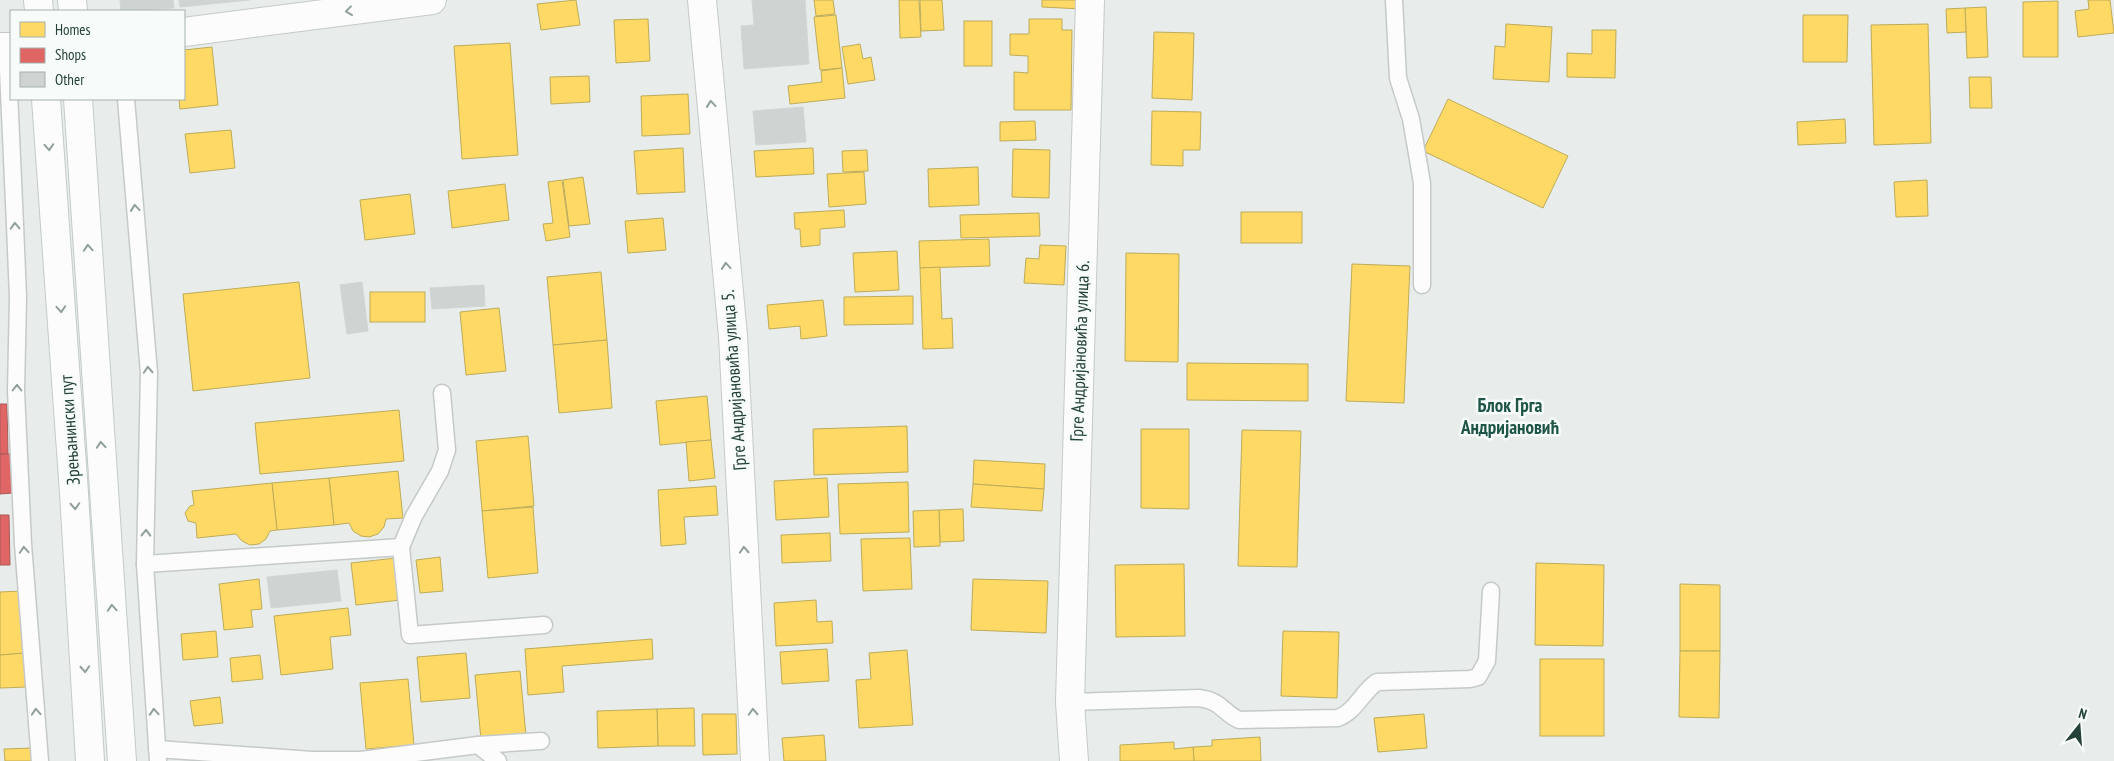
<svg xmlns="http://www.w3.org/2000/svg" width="2114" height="761" viewBox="0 0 2114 761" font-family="'PT Sans Narrow',sans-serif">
<rect width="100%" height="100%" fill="#e8edeb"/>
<!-- homes -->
<g fill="#ffd966" stroke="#bdac59">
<path d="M576,0L580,25L541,30L537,4Z"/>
<path d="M814,0H833L835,14L816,16Z"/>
<path d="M899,0H919L921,37L900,38Z"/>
<path d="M920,0H942L944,30L921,31Z"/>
<path d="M1042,0H1082V9L1042,7Z"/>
<path d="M2088,0H2110L2114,33L2078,37L2075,11L2089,9Z"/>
<path d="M2058,1V57H2023V2Z"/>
<path d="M1986,7L1988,57L1967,58L1965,8Z"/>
<path d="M1965,8L1966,32L1947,33L1946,9Z"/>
<path d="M836,15L842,68L820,70L814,17Z"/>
<path d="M1803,15H1848L1847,62H1803Z"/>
<path d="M648,19L650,61L616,63L614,20Z"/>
<path d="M1029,19H1062V30H1072L1071,110H1014V72L1028,73V56L1010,55V34H1029Z"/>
<rect x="964" y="21" width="28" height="45"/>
<path d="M1506,24L1552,27L1549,82L1493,79L1495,46L1505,47Z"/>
<path d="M1928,24L1931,143L1874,145L1871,25Z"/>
<path d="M1592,30H1616L1615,78L1567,77V53L1592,54Z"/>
<path d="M1154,32L1194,33L1192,100L1152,98Z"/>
<path d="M510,43L518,155L462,159L454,46Z"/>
<path d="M860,44L863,59L871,57L875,80L848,84L842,47Z"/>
<path d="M212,47L218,105L180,109L179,99H184V50Z"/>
<path d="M842,68L845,98L790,104L788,86L822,82L821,71Z"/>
<path d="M589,76L590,102L551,104L550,77Z"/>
<path d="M1969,77H1991L1992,108H1970Z"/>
<path d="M688,94L690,134L642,136L641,96Z"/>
<path d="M1448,99L1568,156L1543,208L1423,151Z"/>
<path d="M1152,111L1201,112L1200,150H1183V166L1151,165Z"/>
<path d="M1845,119L1846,143L1798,145L1797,122Z"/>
<path d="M1035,121L1036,140L1000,141V122Z"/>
<path d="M231,130L235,168L190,173L185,134Z"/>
<path d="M683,148L685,192L637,194L634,151Z"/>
<path d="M813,148L814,174L756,177L754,151Z"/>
<path d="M1013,149L1050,150L1049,198L1012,197Z"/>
<path d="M867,150L868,171L843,172L842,151Z"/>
<path d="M978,167L979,205L929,207L928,169Z"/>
<path d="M864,172L866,204L829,207L827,174Z"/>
<path d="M583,177L590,224L569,226L563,180Z"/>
<path d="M562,180L570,237L546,241L543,224L553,223L548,182Z"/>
<path d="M1927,180L1928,216L1896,217L1894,182Z"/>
<path d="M505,184L509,220L452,228L448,191Z"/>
<path d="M410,194L415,234L365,240L360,200Z"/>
<path d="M844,210L845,227L820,229V245L801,247L800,229H795L794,213Z"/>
<rect x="1241" y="212" width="61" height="31"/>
<path d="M1039,213L1040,236L961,238L960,215Z"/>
<path d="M663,218L666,250L628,253L625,221Z"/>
<path d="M989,239L990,266L920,268L919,241Z"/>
<path d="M1040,245L1066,246L1064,285L1024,283L1026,258L1039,259Z"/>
<path d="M897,251L899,290L855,292L853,253Z"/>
<path d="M1126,253L1179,254L1178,362L1125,361Z"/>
<path d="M1352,264L1410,266L1404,403L1346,401Z"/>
<path d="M940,267L942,319L952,318L953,348L923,349L920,268Z"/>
<path d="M601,272L607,340L553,345L547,277Z"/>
<path d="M299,282L310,378L193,391L183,294Z"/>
<rect x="370" y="292" width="55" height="30"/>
<path d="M913,296V324L844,325V297Z"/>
<path d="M823,300L827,336L801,339L800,326L769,329L767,305Z"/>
<path d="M499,308L506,371L466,375L460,312Z"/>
<path d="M607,340L612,408L559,413L553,345Z"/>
<path d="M1187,363L1308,364V401L1187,400Z"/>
<path d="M707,396L711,440L660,445L656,401Z"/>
<path d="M399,410L404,461L260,474L255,423Z"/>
<path d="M907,426L908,472L814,475L813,429Z"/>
<path d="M1141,429H1189V509L1141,508Z"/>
<path d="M1242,430L1301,431L1297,567L1238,566Z"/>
<path d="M528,436L534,506L482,511L476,441Z"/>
<path d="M711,440L715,478L689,481L686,442Z"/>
<path d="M974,460L1045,464L1044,489L973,484Z"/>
<path d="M398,471L403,518L386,519L384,527L378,534L369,537L361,536L353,531L349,523L334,525L329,478Z"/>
<path d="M329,478L334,525L277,530L272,483Z"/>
<path d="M827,478L829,517L776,520L774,481Z"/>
<path d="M908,482L909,532L840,534L838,484Z"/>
<path d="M272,483L277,530L270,531L266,539L259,544L250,545L242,541L236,534L197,538L196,523L188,521L185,513L190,506L194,505L192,491Z"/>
<path d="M973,484L1044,489L1042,511L971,507Z"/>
<path d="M716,486L718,515L684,517L686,544L661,546L658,490Z"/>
<path d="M533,507L538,573L488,578L482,511Z"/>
<path d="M963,509L964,541L940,542L939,510Z"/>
<path d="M939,510L940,546L914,547L913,511Z"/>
<path d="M830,533L831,561L782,563L781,535Z"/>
<path d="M910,538L912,589L863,591L861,539Z"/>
<path d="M440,557L443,591L420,593L416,560Z"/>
<path d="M396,558L401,600L356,605L351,563Z"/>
<path d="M1536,563L1604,565L1603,646L1535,645Z"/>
<path d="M1184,564L1185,636L1116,637L1115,565Z"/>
<path d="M259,579L262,609L251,610L253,627L224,630L219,584Z"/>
<path d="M973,579L1048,581L1046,633L971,630Z"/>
<path d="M1680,584L1720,585V651H1680Z"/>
<path d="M22,591L25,653L0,655V592Z"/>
<path d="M816,600L817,622L832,621L833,643L776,646L774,603Z"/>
<path d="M348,608L351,635L330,637L333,669L281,675L274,616Z"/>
<path d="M216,631L218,657L183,660L181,634Z"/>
<path d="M1283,631L1339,632L1337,698L1281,696Z"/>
<path d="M652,639L653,659L562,666L564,692L528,695L525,649Z"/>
<path d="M827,649L829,681L782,684L780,652Z"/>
<path d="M907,650L913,725L859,728L856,680L871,679L869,653Z"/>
<path d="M1680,651H1720L1719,718L1679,717Z"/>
<path d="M25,653L28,687L0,688V655Z"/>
<path d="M466,653L470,698L421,702L417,657Z"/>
<path d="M260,655L263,679L232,682L230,658Z"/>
<rect x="1540" y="659" width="64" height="77"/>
<path d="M520,671L526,736L481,740L475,675Z"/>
<path d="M408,679L414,745L366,749L360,683Z"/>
<path d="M220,697L223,723L194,726L190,701Z"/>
<path d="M694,708L695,746H658L657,709Z"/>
<path d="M657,709L658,746L598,748L597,711Z"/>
<path d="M702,714H736L737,754L703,755Z"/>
<path d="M1424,714L1427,748L1378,752L1374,718Z"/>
<path d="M824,735L826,761H784L782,738Z"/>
<path d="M1260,737L1261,761H1194L1193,747L1212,746V740Z"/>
<path d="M1174,742V749L1193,747L1194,761H1120V745Z"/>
<path d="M32,748L33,761H5L4,749Z"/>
</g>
<!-- shops -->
<g fill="#e06666" stroke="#a85b59">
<path d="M0,404H7L8,454H0Z"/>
<path d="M0,454H12L13,493L0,494Z"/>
<path d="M0,515H9L10,565H0Z"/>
</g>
<!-- building -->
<g fill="#cfd4d2" stroke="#d1d6d4">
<path d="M120,0H173L174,8L121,11Z"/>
<path d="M179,0H250L180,7Z"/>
<path d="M752,0H805L809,64L744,69L741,26L754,25Z"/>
<path d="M803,107L806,142L756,145L753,111Z"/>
<path d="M362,282L368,331L347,334L340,285Z"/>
<path d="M484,285L485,306L432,309L430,288Z"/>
<path d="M337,570L341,601L271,608L267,577Z"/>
</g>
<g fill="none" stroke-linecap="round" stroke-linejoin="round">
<defs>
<g id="service">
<path d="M1394,0L1398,78L1411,119L1422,183V285"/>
<path d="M7,47L15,225L18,297L16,391L23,544L40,761"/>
<path d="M126,99L149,373L145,564L158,761"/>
<path d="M442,393L447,450L440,471L414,516L401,547L410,635L544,625"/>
<path d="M145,564L401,547"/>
<path d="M1070,702L1199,698C1222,701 1222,712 1239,720L1338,718C1356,711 1362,692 1377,682L1470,679L1478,677L1487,661L1491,591"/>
<path d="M478,745L498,761"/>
<path d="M157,749L312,760H361L478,745L541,741"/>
</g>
<g id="minor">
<path d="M702,0L733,336L755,761"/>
<path d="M184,32L432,0"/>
<path d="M0,47H11"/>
<path d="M1074,761L1070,702L1090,0"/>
</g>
<g id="secondary">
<path d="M38,0L39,11"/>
<path d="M72,0L73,11"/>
<path d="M46,99L74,493L90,761"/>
<path d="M78,99L122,761"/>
</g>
</defs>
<!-- service casing -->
<use href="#service" stroke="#c5cac8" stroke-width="19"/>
<!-- minor casing -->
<use href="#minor" stroke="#c5cac8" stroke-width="30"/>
<!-- secondary casing -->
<use href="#secondary" stroke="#c3cbc8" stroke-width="30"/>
<!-- service -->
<use href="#service" stroke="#fcfcfc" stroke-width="16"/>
<!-- minor -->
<use href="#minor" stroke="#fcfcfc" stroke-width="28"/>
<!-- secondary -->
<use href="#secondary" stroke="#fcfcfc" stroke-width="28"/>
</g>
<!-- one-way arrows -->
<defs><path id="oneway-chevron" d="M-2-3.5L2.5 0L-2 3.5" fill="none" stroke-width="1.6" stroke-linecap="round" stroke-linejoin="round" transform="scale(1.25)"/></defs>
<g stroke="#909f9b">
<use href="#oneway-chevron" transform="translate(349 11) rotate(173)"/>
<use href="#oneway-chevron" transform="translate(711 104) rotate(-95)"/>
<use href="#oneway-chevron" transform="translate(49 147) rotate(86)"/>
<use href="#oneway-chevron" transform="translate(135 208) rotate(-95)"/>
<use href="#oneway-chevron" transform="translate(15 226) rotate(-92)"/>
<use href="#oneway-chevron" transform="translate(88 248) rotate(-94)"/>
<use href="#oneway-chevron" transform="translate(726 266) rotate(-95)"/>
<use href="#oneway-chevron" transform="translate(61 309) rotate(86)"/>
<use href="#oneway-chevron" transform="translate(148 370) rotate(-93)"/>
<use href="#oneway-chevron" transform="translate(17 388) rotate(-90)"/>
<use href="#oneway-chevron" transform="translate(101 445) rotate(-94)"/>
<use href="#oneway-chevron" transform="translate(75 506) rotate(87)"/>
<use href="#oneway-chevron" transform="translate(146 533) rotate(-89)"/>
<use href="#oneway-chevron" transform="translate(24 550) rotate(-94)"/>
<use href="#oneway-chevron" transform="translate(744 550) rotate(-93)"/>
<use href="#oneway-chevron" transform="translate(112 608) rotate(-94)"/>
<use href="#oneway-chevron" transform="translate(85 669) rotate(87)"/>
<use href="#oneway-chevron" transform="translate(36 712) rotate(-94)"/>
<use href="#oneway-chevron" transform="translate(154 712) rotate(-94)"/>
<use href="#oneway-chevron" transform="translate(753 712) rotate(-93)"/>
</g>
<g text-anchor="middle" stroke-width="5" stroke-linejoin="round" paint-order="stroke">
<!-- street labels -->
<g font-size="18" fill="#24423a" stroke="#f7fbf9">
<text transform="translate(1080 351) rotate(-88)" y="6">Грге Андријановића улица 6.</text>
<text transform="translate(734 380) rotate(-94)" y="6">Грге Андријановића улица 5.</text>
<text transform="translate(70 430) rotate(-94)" y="6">Зрењанински пут</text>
</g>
<!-- neighbourhood labels -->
<g font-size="19" font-weight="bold" fill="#1f5548" stroke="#f7fbf9">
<text x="1510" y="412">Блок Грга<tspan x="1510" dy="22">Андријановић</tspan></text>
</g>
</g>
<!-- legend -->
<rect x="10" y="10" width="175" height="90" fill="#f7fbf9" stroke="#a3b1ad"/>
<rect x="20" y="22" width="25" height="15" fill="#ffd966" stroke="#a3b1ad"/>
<text x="55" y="35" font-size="15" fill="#24423a">Homes</text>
<rect x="20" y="48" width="25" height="15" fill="#e06666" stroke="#a3b1ad"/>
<text x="55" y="60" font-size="15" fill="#24423a">Shops</text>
<rect x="20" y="72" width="25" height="15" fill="#cfd4d2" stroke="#a3b1ad"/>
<text x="55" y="85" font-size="15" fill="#24423a">Other</text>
<!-- north arrow -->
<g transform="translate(2079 726) rotate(17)" stroke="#f7fbf9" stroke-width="4" paint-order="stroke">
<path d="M0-4L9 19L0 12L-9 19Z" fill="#24423a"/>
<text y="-8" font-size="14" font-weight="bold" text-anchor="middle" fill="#24423a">N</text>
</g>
</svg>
